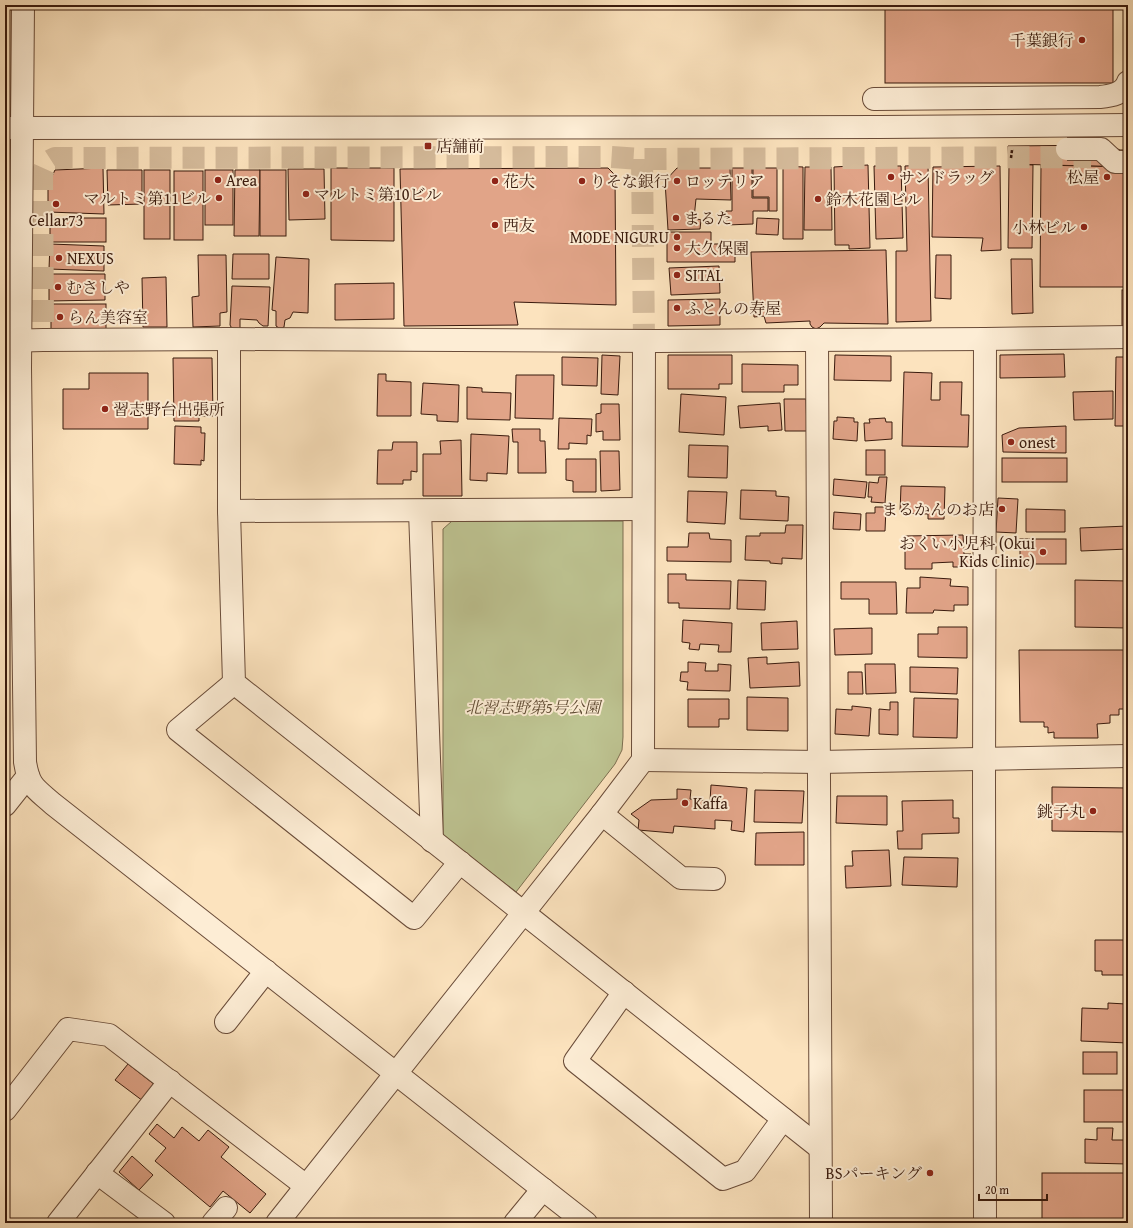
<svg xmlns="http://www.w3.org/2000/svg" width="1133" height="1228" viewBox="0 0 1133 1228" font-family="'Gentium Book Plus','Noto Serif JP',serif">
<rect width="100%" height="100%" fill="#fce3be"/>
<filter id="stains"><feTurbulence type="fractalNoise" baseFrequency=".005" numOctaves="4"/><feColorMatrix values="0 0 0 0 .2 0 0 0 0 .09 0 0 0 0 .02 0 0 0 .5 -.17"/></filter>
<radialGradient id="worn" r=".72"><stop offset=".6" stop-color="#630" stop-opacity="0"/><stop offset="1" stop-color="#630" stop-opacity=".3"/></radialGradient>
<!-- green -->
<path fill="#bec492" stroke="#7c6f50" d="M452,521H623V737L622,750L615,764L516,892L443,835V529Z"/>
<!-- building -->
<g fill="#e1a488" stroke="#391a0d">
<rect x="885" y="5" width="228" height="78"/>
<path d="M1109,145L1120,150H1128V167L1009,164L1008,146Z"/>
<path d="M1009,164L1033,165L1032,248H1008Z"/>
<path d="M868,165L870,248L849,249V245H835L834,167Z"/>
<path d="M928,165L931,321L896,322V251H907L905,166Z"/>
<path d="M1041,165L1128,167V287H1040Z"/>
<path d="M783,166L803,167V239H783Z"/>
<path d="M874,166H901L903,238L876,239Z"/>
<path d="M1000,166L1001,250L981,251L983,238L932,237L933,167Z"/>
<path d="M805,167H831L832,230H804Z"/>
<path d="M103,168L104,214L48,212V185L55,170Z"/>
<path d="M331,168H394V241L331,240Z"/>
<path d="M608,168L615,175L616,305L514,302L518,325L404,326L400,169Z"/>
<path d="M677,168H730L731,200L696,199L694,218L701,220L700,229L668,230L665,181Z"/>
<path d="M732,168H752V198H768V211H753V224L727,225L726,211H732Z"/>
<path d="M753,168H777V211H769V197H753Z"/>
<path d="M288,169H324L325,219L289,220Z"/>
<path d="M107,170H142V204L108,205Z"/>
<rect x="144" y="170" width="26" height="69"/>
<rect x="205" y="170" width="28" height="55"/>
<path d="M235,170H260L259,236H234Z"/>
<rect x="260" y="170" width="26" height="66"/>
<rect x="174" y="171" width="29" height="69"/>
<rect x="50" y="218" width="56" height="24"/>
<path d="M757,218L779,219L778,235L756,234Z"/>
<path d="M667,232H711V244H735V262H667Z"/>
<path d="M50,244L104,246V271L49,269Z"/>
<path d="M886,250L888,324L824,323L820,327L816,329L812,327L810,324V321L766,323L764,316L754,317L751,252Z"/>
<path d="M233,254H269V279H232Z"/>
<path d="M198,255H226L227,312L220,313V326L193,327L192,297L199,296Z"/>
<path d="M936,255H951V299L935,298Z"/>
<path d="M276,257L309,259L308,313L293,312L290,318L285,320L284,327L282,328H279L276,326V311L272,310Z"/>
<path d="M1011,259H1032L1033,313L1012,314Z"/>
<path d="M719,266L720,293L671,295L669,268Z"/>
<path d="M49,274H105V300L49,301Z"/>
<path d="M166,277L167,327H143L142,278Z"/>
<path d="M394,283V319L335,320V284Z"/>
<path d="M232,286L270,287L268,326H263L259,323L257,320L240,319V329L235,330L231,327L230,325Z"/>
<rect x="1122" y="290" width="6" height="37"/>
<path d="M720,299V325L668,326V300Z"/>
<rect x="51" y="304" width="55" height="25"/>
<path d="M1064,354L1065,377L1000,378V355Z"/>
<path d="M602,355L620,356L618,395L601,394Z"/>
<path d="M668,355H732V384H719V389H668Z"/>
<path d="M835,355L891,356V381L834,380Z"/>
<path d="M562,357L598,358L597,386L562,385Z"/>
<path d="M1116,357H1128V426H1115Z"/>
<path d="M173,358H212L213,416H199V421H174Z"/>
<path d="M742,364L798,365V385H784V392H742Z"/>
<path d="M904,372L932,373L931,400H940V382H962L961,415H969L968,447L902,446Z"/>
<path d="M89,373H148V429H63V389H89Z"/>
<path d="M378,374H386V381L411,382V416H377Z"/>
<path d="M516,375H554L553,419L515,418Z"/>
<path d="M423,383L459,385L458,422L437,421V415L421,414Z"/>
<path d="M467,387L482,388V392L511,393L510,420L467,419Z"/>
<path d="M1113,391V419L1074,420L1073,392Z"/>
<path d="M681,394L726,397L724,435L679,432Z"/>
<path d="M784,399H806L807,431H785Z"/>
<path d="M780,403L782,430L768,431V426L740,428L738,406Z"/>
<path d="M601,404H619L620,440H603V431L596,432V414L601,413Z"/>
<path d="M837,417L854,418V422H858L857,441L833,439L834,421H837Z"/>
<path d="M559,418L592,419L591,436L587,435V444L569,443V449H558Z"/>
<path d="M885,418L886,422H892V439L865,441L864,423H870L869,419Z"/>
<path d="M175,426L201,427V433H205L204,461L201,460V465L174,464Z"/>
<path d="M1066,426V453L1003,452L1002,435L1019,428Z"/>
<path d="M512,429H540V441H545L546,473H518V442H513Z"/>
<path d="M471,434L509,436L507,474L487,473V481L470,480Z"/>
<path d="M461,440L462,496H423V454H441L440,441Z"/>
<path d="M393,442H417V472L411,471V480H403V484H377L378,450H392Z"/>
<path d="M689,445L728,446L727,478L688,477Z"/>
<rect x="866" y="450" width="19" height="25"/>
<path d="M600,451H619L620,490L601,491Z"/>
<rect x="1002" y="458" width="65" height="24"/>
<path d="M566,459H596V492H573V481L566,480Z"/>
<path d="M879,477H887L885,503L871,502L872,497H868L869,482L878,483Z"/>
<path d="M834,479L867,482L865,498L833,495Z"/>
<path d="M901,486L945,487L944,519H928V514L900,513Z"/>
<path d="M741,490L776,491V496L789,497L788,521L740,519Z"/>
<path d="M688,491L727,492L725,524L687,522Z"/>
<path d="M998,498L1018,499L1016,533L996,532Z"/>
<path d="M875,507H886L885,531H866V513H875Z"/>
<path d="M1026,509L1065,510V532H1026Z"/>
<path d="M834,512L861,514L860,530L833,529Z"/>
<path d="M786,525H803L802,559L782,558V564L770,563V561L745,560L746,536H760V533H785Z"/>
<path d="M1128,526V549L1081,551L1080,528Z"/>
<path d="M689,533H709L710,539L731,540V562L667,561V547H688Z"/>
<path d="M963,535L964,554H971V567H953V562L932,563V569H905V536Z"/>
<rect x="1020" y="539" width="46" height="25"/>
<path d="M668,574H686V580L731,581L730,609L679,608V603H668Z"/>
<path d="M920,577L951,579L950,586L968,587V605H954V611L934,610L933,613H906L907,588H920Z"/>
<path d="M738,580L766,581L765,610L737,609Z"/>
<path d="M1075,580L1128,581V628L1075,627Z"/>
<path d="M841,582H896L897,614H869V599H841Z"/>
<path d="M683,620L732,623L731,652H718L719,645L700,644L699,650L689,649L690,643L682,642Z"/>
<path d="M797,621L798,649L762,650L761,623Z"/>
<path d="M938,627H967V658L918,657V634H938Z"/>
<path d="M872,628V654L835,655L834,629Z"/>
<path d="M1019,650H1128V709H1119V715H1110V723L1097,724L1098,738H1054V732L1048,733V727H1044V722H1020Z"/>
<path d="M767,657V664L799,662L800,686L750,688L748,658Z"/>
<path d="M688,662L706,663L705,671H718V664L731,665L730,691L687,690L688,682L680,681L681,672H688Z"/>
<path d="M865,664H895L896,693L866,694Z"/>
<path d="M910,667L958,668L957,694L910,692Z"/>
<path d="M848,672H862L863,694H848Z"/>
<path d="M747,697L788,698V731L747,730Z"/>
<path d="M914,698L958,699L957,738L913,737Z"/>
<path d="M688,699H729V719H719V727H688Z"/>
<path d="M890,702H898V735L879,734V709L890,710Z"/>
<path d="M852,706L871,708L869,736L835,734L836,709L852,710Z"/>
<path d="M711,785L747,788L744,832L731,830L732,821L715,820V829L674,826L673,833L638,830L639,820L631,814L651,800L677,799V789L691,790L690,799L710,801Z"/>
<path d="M1052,787L1128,788V832L1052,831Z"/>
<path d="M755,790L804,791L802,823L754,822Z"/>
<path d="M837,796H887V825L836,823Z"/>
<path d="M953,800V818H959V833L922,834V849H898L897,831H903L902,801Z"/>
<path d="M804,832V865H755L756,833Z"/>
<path d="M889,850L891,886L846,888L845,866H853L852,851Z"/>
<path d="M904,857L958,858L957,887L902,885Z"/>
<path d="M1095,940H1128V975H1102V971H1095Z"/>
<path d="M1108,1003L1126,1004L1125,1009L1128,1010V1043L1081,1041L1082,1008L1108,1009Z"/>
<rect x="1083" y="1052" width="34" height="22"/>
<path d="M128,1064L155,1085L143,1101L115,1080Z"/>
<rect x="1084" y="1090" width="40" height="32"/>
<path d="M157,1124L174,1138L182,1127L199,1141L208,1130L229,1147L221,1157L266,1194L250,1213L223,1191L210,1207L155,1161L166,1148L149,1134Z"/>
<path d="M1097,1128H1113L1112,1140H1128V1164L1085,1163V1139L1097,1140Z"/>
<path d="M132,1156L153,1175L139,1190L119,1172Z"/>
<rect x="1042" y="1173" width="86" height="50"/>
</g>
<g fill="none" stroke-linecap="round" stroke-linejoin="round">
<!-- minor-tunnel -->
<g stroke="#d5bb9b" stroke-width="22" stroke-dasharray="22 11" stroke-linecap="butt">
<path d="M642,159L644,341"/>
<path d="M43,322L42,174C45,166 47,161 55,158L611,157L642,159L1091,157"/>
</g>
<defs>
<g id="minor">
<path d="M23,5L20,368L25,762C29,787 35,788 53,804L586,1223"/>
<path d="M874,99L1100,97C1111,96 1124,94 1128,82"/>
<path d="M5,128L880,127L1128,125"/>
<path d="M229,339V511L234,683L820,1148"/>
<path d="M817,340L821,1223"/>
<path d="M5,341L43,340L229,339L657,341L985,339L1128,337"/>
<path d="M229,511L643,509"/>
<path d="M420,511L432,841"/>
<path d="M234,683L178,730L414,918L460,862"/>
<path d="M643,760L819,762L1128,756"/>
<path d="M5,805L28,776"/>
<path d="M602,814L681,878L714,879"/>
<path d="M624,992L575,1061L723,1179L745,1171L783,1119"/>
<path d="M226,1022L266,971"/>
<path d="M5,1110L68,1029L109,1035L306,1186"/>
<path d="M97,1173L164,1223"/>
<path d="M58,1223L170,1081"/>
<path d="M213,1223L226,1208"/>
<path d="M277,1223L602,814L643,760L644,341"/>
<path d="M515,1223L543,1189"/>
<path d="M985,1223L984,783L985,339"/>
</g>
</defs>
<!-- minor casing -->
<use href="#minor" stroke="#6a4c39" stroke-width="24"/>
<!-- path -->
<path stroke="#391a0d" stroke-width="2.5" stroke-dasharray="3 2" stroke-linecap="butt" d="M1011,158L1012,150H1014"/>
<!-- minor -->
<use href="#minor" stroke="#fdedd5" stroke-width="22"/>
<defs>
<path id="minor-bridge" d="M1067,149H1101L1115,162H1128"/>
</defs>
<!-- minor-bridge casing -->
<use href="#minor-bridge" stroke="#6a4c39" stroke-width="24" stroke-linecap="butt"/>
<!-- minor-bridge -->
<use href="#minor-bridge" stroke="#fdedd5" stroke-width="22"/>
</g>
<!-- markers -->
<g fill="#8f2418" stroke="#fdedd5" stroke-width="1.5">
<circle cx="1082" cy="40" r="4"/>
<rect x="424" y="142" width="8" height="8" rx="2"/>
<circle cx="891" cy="177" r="4"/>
<circle cx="1107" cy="177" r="4"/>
<circle cx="218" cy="180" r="4"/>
<circle cx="495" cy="181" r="4"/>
<circle cx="582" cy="181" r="4"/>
<circle cx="677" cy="181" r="4"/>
<circle cx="306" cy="194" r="4"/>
<circle cx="219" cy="198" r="4"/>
<circle cx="818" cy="199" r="4"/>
<circle cx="56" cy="204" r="4"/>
<circle cx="676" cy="218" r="4"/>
<circle cx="495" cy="225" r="4"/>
<circle cx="1084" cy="227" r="4"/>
<circle cx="677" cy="237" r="4"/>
<circle cx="677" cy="248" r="4"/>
<circle cx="59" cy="258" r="4"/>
<circle cx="677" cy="275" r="4"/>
<circle cx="58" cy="287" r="4"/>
<circle cx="677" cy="308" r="4"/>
<circle cx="60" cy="317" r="4"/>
<circle cx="105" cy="409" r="4"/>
<circle cx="1011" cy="442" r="4"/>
<circle cx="1002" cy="509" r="4"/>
<circle cx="1043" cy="552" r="4"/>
<circle cx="685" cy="803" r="4"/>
<circle cx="1093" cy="811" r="4"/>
<circle cx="930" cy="1173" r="4"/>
</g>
<g text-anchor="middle" stroke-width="4" stroke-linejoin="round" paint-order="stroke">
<!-- poi labels -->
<g font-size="16" fill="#391a0d" stroke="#fdedd5" text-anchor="start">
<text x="1074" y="46" text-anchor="end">千葉銀行</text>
<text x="436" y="152">店舗前</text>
<text x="899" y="183">サンドラッグ</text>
<text x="1099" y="183" text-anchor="end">松屋</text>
<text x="226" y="186">Area</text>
<text x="503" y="187">花大</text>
<text x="590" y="187">りそな銀行</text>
<text x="685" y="187">ロッテリア</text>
<text x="314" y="200">マルトミ第10ビル</text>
<text x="211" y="204" text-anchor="end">マルトミ第11ビル</text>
<text x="826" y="205">鈴木花園ビル</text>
<text x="684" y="224">まるた</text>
<text x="56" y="226" text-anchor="middle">Cellar73</text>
<text x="503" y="231">西友</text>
<text x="1076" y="233" text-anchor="end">小林ビル</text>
<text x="669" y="243" text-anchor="end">MODE NIGURU</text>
<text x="685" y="254">大久保園</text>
<text x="67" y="264">NEXUS</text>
<text x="685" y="281">SITAL</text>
<text x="66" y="293">むさしや</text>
<text x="685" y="314">ふとんの寿屋</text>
<text x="68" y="323">らん美容室</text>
<text x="113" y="415">習志野台出張所</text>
<text x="1019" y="448">onest</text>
<text x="994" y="515" text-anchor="end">まるかんのお店</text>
<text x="1035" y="549" text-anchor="end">おくい小児科 (Okui<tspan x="1035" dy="18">Kids Clinic)</tspan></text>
<text x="693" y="809">Kaffa</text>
<text x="1085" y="817" text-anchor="end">銚子丸</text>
<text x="922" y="1179" text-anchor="end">BSパーキング</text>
</g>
<!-- park labels -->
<g font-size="16" font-style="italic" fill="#614d35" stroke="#fdedd5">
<text x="533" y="713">北習志野第5号公園</text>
</g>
</g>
<!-- margin -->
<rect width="1133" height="1228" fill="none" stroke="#fce3be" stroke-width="20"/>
<rect x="6" y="6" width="1121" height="1216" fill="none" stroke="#391a0d" stroke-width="2"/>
<rect x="10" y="10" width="1113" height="1208" fill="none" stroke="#391a0d"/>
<!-- scale -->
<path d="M979 1194v6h68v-6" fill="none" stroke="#391a0d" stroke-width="2"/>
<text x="985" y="1194" font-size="12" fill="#391a0d" stroke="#fdedd5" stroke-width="3" paint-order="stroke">20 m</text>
<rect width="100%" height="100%" filter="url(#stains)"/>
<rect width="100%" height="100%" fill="url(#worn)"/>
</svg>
